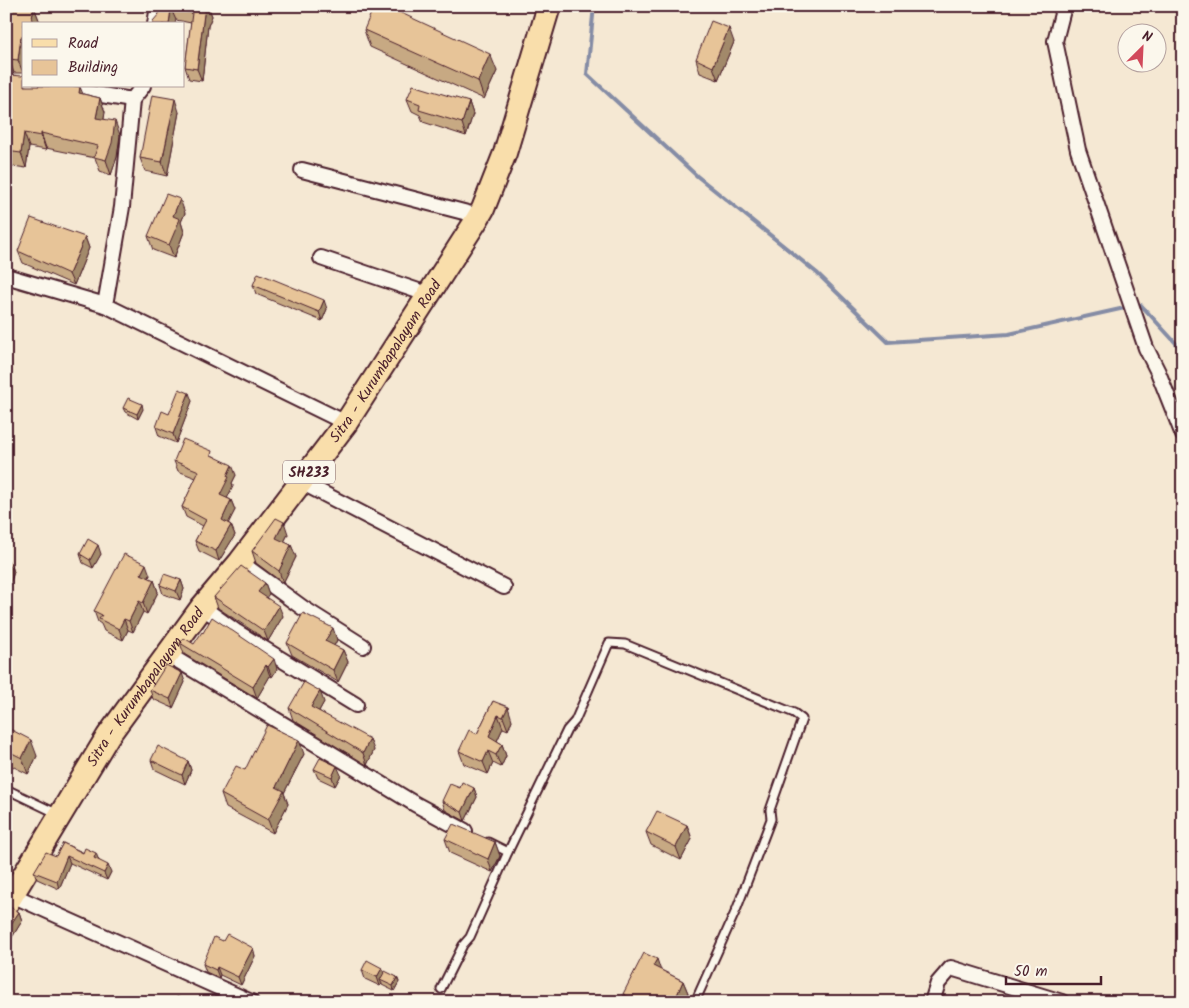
<svg xmlns="http://www.w3.org/2000/svg" width="1189" height="1008" viewBox="0 0 1189 1008" font-family="Kalam,sans-serif">
<rect width="100%" height="100%" fill="#f5e8d3"/>
<filter id="ink" filterUnits="userSpaceOnUse"><feTurbulence type="fractalNoise" baseFrequency=".02" numOctaves="2"/><feDisplacementMap in="SourceGraphic" scale="10" xChannelSelector="R" yChannelSelector="G"/><feConvolveMatrix kernelMatrix="1 2 1 2 8 2 1 2 1" color-interpolation-filters="sRGB"/></filter>
<g filter="url(#ink)">
<g fill="none" stroke-linecap="round" stroke-linejoin="round">
<!-- stream -->
<g stroke="#858ca5" stroke-width="4">
<path d="M594,6L587,74L697,176L817,273L888,342L1009,334L1129,307"/>
<path d="M1136,306L1141,305L1183,351"/>
</g>
<defs>
<g id="service">
<path d="M6,789L58,814"/>
<path d="M488,842L508,852"/>
<path d="M441,989L463,945L470,937L508,852L567,730L575,721L609,643L625,644L794,713L802,719L770,810L771,819L737,908L695,1002"/>
</g>
<g id="minor">
<path d="M1064,6L1055,41L1078,150L1146,348L1158,372L1183,435"/>
<path d="M155,24L158,6"/>
<path d="M47,86L132,100"/>
<path d="M302,170L479,216"/>
<path d="M321,258L430,295"/>
<path d="M6,276L105,305L346,423"/>
<path d="M105,305L122,207L132,100L143,86"/>
<path d="M301,482L504,587"/>
<path d="M240,562L303,608L363,646"/>
<path d="M202,607L235,631L356,705"/>
<path d="M169,655L415,804L465,831"/>
<path d="M12,895L251,1002"/>
<path d="M932,1002L938,983L951,968L1062,1002"/>
</g>
<g id="primary">
<path id="s1" d="M6,905L108,736L202,607L240,562L346,423L476,221L483,209L505,153L549,6"/>
</g>
</defs>
<!-- service casing -->
<use href="#service" stroke="#4a1f2b" stroke-width="11"/>
<!-- minor casing -->
<use href="#minor" stroke="#4a1f2b" stroke-width="18"/>
<!-- primary casing -->
<use href="#primary" stroke="#4a1f2b" stroke-width="26"/>
<!-- service -->
<use href="#service" stroke="#fbf7ec" stroke-width="7"/>
<!-- minor -->
<use href="#minor" stroke="#fbf7ec" stroke-width="14"/>
<!-- primary -->
<use href="#primary" stroke="#f9deab" stroke-width="22"/>
</g>
<!-- wall -->
<g fill="#c7a983" stroke="#4a1f2b">
<path d="M6,6L34,7L39,20L38,24H24V66L23,73H14L11,75L24,86L83,94L100,98L105,112L104,119L120,135L117,157L111,175L100,171L95,158L46,148V150L29,147L26,168L6,165V71L8,73Z"/>
<path d="M160,6H208L212,16L208,26L202,81L189,79L185,67L191,23L176,20L159,14Z"/>
<path d="M364,30L497,71L484,99L370,47Z"/>
<path d="M734,42L718,80L700,73L696,59Z"/>
<path d="M407,99L469,102L473,114L466,136L423,122L420,115L412,111Z"/>
<path d="M179,112L167,176L145,171L140,158Z"/>
<path d="M185,213L181,222L184,232L174,258L153,250L148,236Z"/>
<path d="M85,237L89,248L74,285L23,263L18,251Z"/>
<path d="M253,285L327,309L322,321L256,294Z"/>
<path d="M192,401L176,443L159,436L156,427L169,414Z"/>
<path d="M123,408L143,409L138,419L125,412Z"/>
<path d="M214,456L236,475L232,483L233,486L227,498L231,500L235,510L228,523L231,525L235,535L219,561L199,551L195,541L203,526L186,517L182,507L196,478L178,471L174,461Z"/>
<path d="M288,534L284,542L291,545L296,557L283,583L256,563L252,551Z"/>
<path d="M80,554H101L93,568L83,563Z"/>
<path d="M6,561L11,563L14,572L9,586L6,585Z"/>
<path d="M150,575L149,578L154,580L158,592L147,614L143,612L133,632L128,630L123,640L104,631L101,624L98,622L94,611Z"/>
<path d="M181,580L184,589L180,600L163,594L160,585Z"/>
<path d="M265,583L269,594L266,597L283,616L268,641L218,608L214,597Z"/>
<path d="M337,640L334,646L343,650L348,662L338,682L292,655L287,643Z"/>
<path d="M180,643L194,644L277,669L272,677L270,676L257,698L184,654Z"/>
<path d="M185,682L173,708L153,699L150,690Z"/>
<path d="M493,701L512,720L508,730L503,728L497,741L502,744L506,756L501,767L493,763L488,774L464,764L459,751L477,734Z"/>
<path d="M324,702L319,711L374,750L367,765L293,720L289,708Z"/>
<path d="M6,727L37,756L28,774L6,763Z"/>
<path d="M304,754L284,793L288,804L273,833L226,808L221,794L245,770Z"/>
<path d="M151,760L188,761L191,770L185,784L154,769Z"/>
<path d="M314,769L341,775L335,786L318,778Z"/>
<path d="M460,788H474L477,797L465,821L445,810L442,801Z"/>
<path d="M687,825L692,839L681,860L651,845L646,832Z"/>
<path d="M445,839L495,842L500,856L492,872L450,853Z"/>
<path d="M63,843L99,860L111,872L107,880L70,863L59,889L37,879L34,872L56,856Z"/>
<path d="M6,908L19,912L22,921L11,939L6,937Z"/>
<path d="M223,941L253,948L255,956L241,985L220,975L219,978L206,972L203,964Z"/>
<path d="M382,968L384,973L397,977L399,982L394,991L382,985V984L380,986L365,979L362,970Z"/>
<path d="M661,970L683,981L688,993L684,1002H626L623,994Z"/>
</g>
<!-- shaded-wall -->
<g fill="#a2896a" stroke="#4a1f2b">
<path d="M207,6H208L212,16L208,26L202,81L197,69L204,14Z"/>
<path d="M34,7L39,20L38,24H31Z"/>
<path d="M171,9L176,20L175,24H169Z"/>
<path d="M729,28L734,42L718,80L713,67Z"/>
<path d="M21,37L24,43V66L23,73L18,60Z"/>
<path d="M490,54L497,71L484,99L478,81Z"/>
<path d="M9,59L14,73L10,77L6,68V62Z"/>
<path d="M80,87L86,101L79,93Z"/>
<path d="M100,98L105,112L101,132L96,118Z"/>
<path d="M175,99L179,112L167,176L162,162Z"/>
<path d="M469,102L473,114L466,136L462,123Z"/>
<path d="M115,121L120,135L117,157L111,175L106,160Z"/>
<path d="M24,133L29,147L26,168L21,153Z"/>
<path d="M41,133L46,148V150L41,136Z"/>
<path d="M180,199L185,213L181,222L184,232L174,258L169,245L173,216Z"/>
<path d="M85,237L89,248L74,285L69,274Z"/>
<path d="M324,300L327,309L322,321L319,312Z"/>
<path d="M189,393L192,401L176,443L173,434Z"/>
<path d="M142,404L143,409L138,419L137,414Z"/>
<path d="M232,465L236,475L232,483L233,486L224,505L220,495L227,476Z"/>
<path d="M231,500L235,510L225,530L222,520Z"/>
<path d="M284,522L288,534L280,550L276,538Z"/>
<path d="M231,525L235,535L219,561L216,551Z"/>
<path d="M98,545L101,554L93,568L90,560Z"/>
<path d="M291,545L296,557L283,583L279,571Z"/>
<path d="M11,563L14,572L9,586L6,579V576Z"/>
<path d="M146,564L150,575L145,585L141,574Z"/>
<path d="M154,580L158,592L147,614L143,603Z"/>
<path d="M181,580L184,589L180,600L176,591Z"/>
<path d="M265,583L269,594L262,603L258,592Z"/>
<path d="M139,601L143,612L133,632L129,621Z"/>
<path d="M279,606L283,616L268,641L264,631Z"/>
<path d="M124,619L128,630L123,640L119,629Z"/>
<path d="M333,628L337,640L330,654L325,641Z"/>
<path d="M343,650L348,662L338,682L333,670Z"/>
<path d="M274,659L277,669L272,677L268,667Z"/>
<path d="M266,665L270,676L257,698L253,687Z"/>
<path d="M182,673L185,682L173,708L170,699Z"/>
<path d="M320,691L324,702L315,718L311,707Z"/>
<path d="M508,707L512,720L508,730L503,717Z"/>
<path d="M498,715L503,728L493,749L489,736Z"/>
<path d="M370,739L374,750L367,765L363,753Z"/>
<path d="M31,740L37,756L28,774L22,758Z"/>
<path d="M299,740L304,754L284,793L288,804L273,833L268,820L276,787Z"/>
<path d="M502,744L506,756L501,767L496,755Z"/>
<path d="M488,751L493,763L488,774L483,762Z"/>
<path d="M188,761L191,770L185,784L182,775Z"/>
<path d="M337,766L341,775L335,786L332,777Z"/>
<path d="M474,788L477,797L465,821L462,812Z"/>
<path d="M687,825L692,839L681,860L676,847Z"/>
<path d="M495,842L500,856L492,872L488,859Z"/>
<path d="M96,853L99,861L94,858Z"/>
<path d="M67,856L70,863L59,889L57,881Z"/>
<path d="M108,865L111,872L107,880L104,873Z"/>
<path d="M19,912L22,921L11,939L7,930Z"/>
<path d="M253,948L255,956L241,985L238,977Z"/>
<path d="M657,959L661,971L653,966Z"/>
<path d="M217,967L220,975L219,978L216,970Z"/>
<path d="M382,968L385,976L380,980L382,984L380,986L377,977Z"/>
<path d="M397,977L399,982L394,991L393,986Z"/>
<path d="M683,981L688,993L684,1002H674Z"/>
</g>
<!-- building -->
<g fill="#e7c498" stroke="#4a1f2b">
<path d="M6,6H30L34,7L31,24H24V37H21L18,60L9,59L6,62Z"/>
<path d="M160,6H207L204,14L197,69L185,67L192,13L171,9L169,24H152L153,21L159,14Z"/>
<path d="M374,6H386L490,54L478,81L364,30Z"/>
<path d="M711,21L729,28L713,67L696,59Z"/>
<path d="M6,71L11,75L22,76L24,74V86H76L80,87L79,93L100,98L96,118L115,121L112,143L106,160L94,157L98,146L41,133V136L24,133L21,153L6,151Z"/>
<path d="M413,85L469,102L462,123L419,110L420,104L407,99Z"/>
<path d="M152,95L175,99L162,162L140,158Z"/>
<path d="M166,194L180,199L173,216L180,219L169,245L148,236Z"/>
<path d="M31,218L85,237L69,274L18,251Z"/>
<path d="M258,273L324,300L319,312L253,285Z"/>
<path d="M179,389L189,393L173,434L156,427L162,411L169,414Z"/>
<path d="M128,398L142,404L137,414L123,408Z"/>
<path d="M183,439L212,451L211,455L232,465L227,476L229,477L220,495L231,500L222,520L231,525L216,551L195,541L206,520L182,507L199,471L174,461Z"/>
<path d="M276,518L284,522L276,538L291,545L279,571L252,551Z"/>
<path d="M88,539L98,545L90,560L80,554Z"/>
<path d="M124,554L146,564L141,574L154,580L143,603L139,601L129,621L124,619L119,629L99,619L102,615L94,611Z"/>
<path d="M6,561L11,563L6,576Z"/>
<path d="M241,566L265,583L258,592L279,606L264,631L214,597Z"/>
<path d="M164,574L181,580L176,591L160,585Z"/>
<path d="M303,613L333,628L325,641L343,650L333,670L287,643Z"/>
<path d="M212,617L274,659L268,667L266,665L253,687L180,643L184,638L194,644L202,632L203,633Z"/>
<path d="M166,665L182,673L170,699L150,690Z"/>
<path d="M304,682L320,691L311,707L370,739L363,753L289,708Z"/>
<path d="M493,701L508,707L503,717L498,715L489,736L502,744L496,755L488,751L483,762L459,751L469,730L477,734Z"/>
<path d="M267,725L299,740L276,787L284,791L268,820L221,794L236,766L245,770Z"/>
<path d="M6,727L31,740L22,758L6,750Z"/>
<path d="M158,746L188,761L182,775L151,760Z"/>
<path d="M320,758L337,766L332,777L314,769Z"/>
<path d="M462,782L474,788L462,812L442,801L450,784L460,788Z"/>
<path d="M657,811L687,825L676,847L646,832Z"/>
<path d="M453,824L495,842L488,859L445,839Z"/>
<path d="M63,843L83,853L85,848L96,853L94,858L108,865L104,873L67,856L57,881L34,872L46,852L56,856Z"/>
<path d="M10,907L19,912L7,930H6V908Z"/>
<path d="M227,934L253,948L238,977L217,967L216,970L203,964L214,937L223,941Z"/>
<path d="M644,953L657,959L653,966L683,981L674,1002H640L623,994Z"/>
<path d="M367,960L382,968L377,977L362,970Z"/>
<path d="M385,971L397,977L393,986L380,980Z"/>
<path d="M83,997L92,1002H80Z"/>
<path d="M177,997L187,1002H175Z"/>
</g>
</g>
<g text-anchor="middle" stroke-width="5" stroke-linejoin="round" paint-order="stroke">
<!-- shield labels -->
<rect fill="#fbf7ec" stroke="#7f6065" stroke-width="1" x="283" y="460.5" width="52" height="23" rx="4"/>
<g font-size="14" font-weight="bold" fill="#4a1f2b">
<text x="309" y="477">SH233</text>
</g>
<!-- street labels -->
<g font-size="15" fill="#4a1f2b" stroke="#fbf7ec">
<text dy="5" stroke="none"><textPath href="#s1" startOffset="664">Sitra - Kurumbapalayam Road</textPath></text>
<text dy="5" stroke="none"><textPath href="#s1" startOffset="259">Sitra - Kurumbapalayam Road</textPath></text>
</g>
</g>
<!-- margin -->
<rect width="1189" height="1008" fill="none" stroke="#fbf7ec" stroke-width="25"/>
<rect x="12" y="12" width="1164" height="983" fill="none" stroke="#4a1f2b" stroke-width="2" filter="url(#ink)"/>
<!-- legend -->
<rect x="22" y="22" width="162" height="65" fill="#fbf7ec" stroke="#b4a19f"/>
<rect x="32" y="39" width="25" height="8" fill="#f9deab" stroke="#b4a19f"/>
<text x="68" y="48" font-size="15" fill="#4a1f2b">Road</text>
<rect x="32" y="60" width="25" height="15" fill="#e7c498" stroke="#b4a19f"/>
<text x="68" y="72" font-size="15" fill="#4a1f2b">Building</text>
<!-- north arrow -->
<g transform="translate(1142 48) rotate(24)"><circle r="24" fill="#fbf7ec" stroke="#b4a19f"/>
<path d="M0-4L9 19L0 12L-9 19Z" fill="#d1495b"/>
<text y="-8" font-size="14" font-weight="bold" text-anchor="middle" fill="#4a1f2b">N</text>
</g>
<!-- scale -->
<path d="M1006 976v8h95v-8" fill="none" stroke="#4a1f2b" stroke-width="2.5"/>
<text x="1014" y="976" font-size="15" fill="#4a1f2b" stroke="#fbf7ec" stroke-width="4" paint-order="stroke">50 m</text>
</svg>
